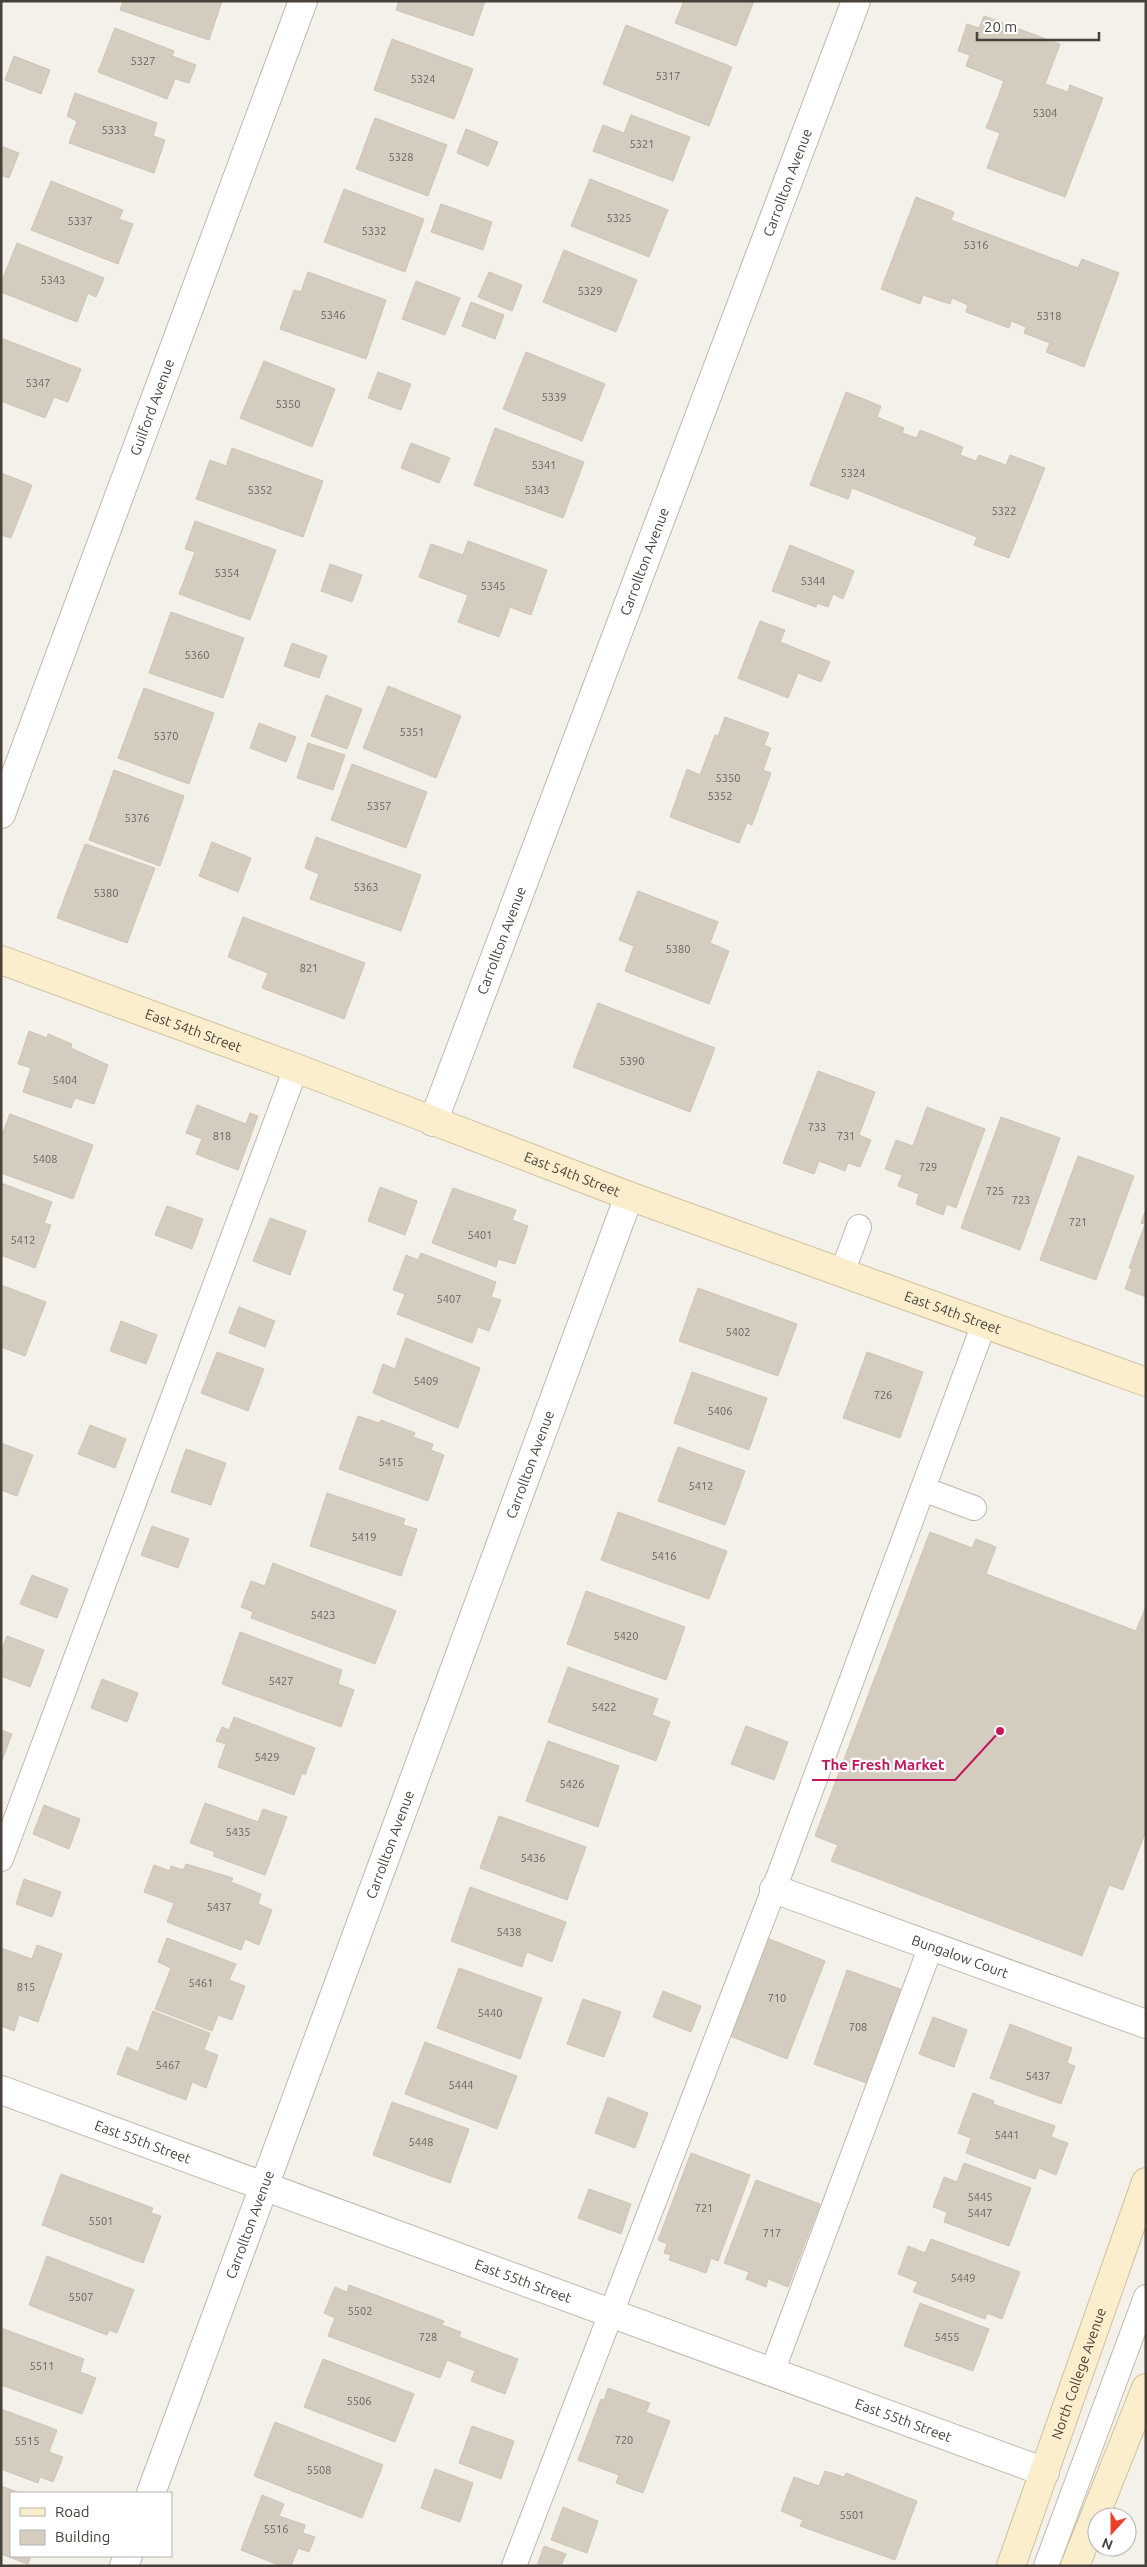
<svg xmlns="http://www.w3.org/2000/svg" width="1147" height="2567" viewBox="0 0 1147 2567" font-family="Ubuntu,sans-serif">
<rect width="100%" height="100%" fill="#f4f1ea"/>
<!-- building -->
<g fill="#d5ccc0" stroke="#cfc3b4">
<path d="M123,1H222L209,40L120,10Z"/>
<path d="M399,1H485L473,36L396,10Z"/>
<path d="M684,1H754L736,46L675,23Z"/>
<path d="M984,16L1060,44L1045,84L1068,92L1070,85L1103,98L1065,197L987,168L1000,133L986,128L1004,81L966,66L970,55L958,51L967,24L979,28Z"/>
<path d="M626,25L732,67L709,126L603,84Z"/>
<path d="M115,28L174,51L172,56L196,65L189,83L175,79L167,99L98,72Z"/>
<path d="M392,39L473,69L454,119L374,90Z"/>
<path d="M14,56L50,70L41,94L5,80Z"/>
<path d="M75,93L157,123L153,136L165,140L154,173L69,143L77,121L67,116Z"/>
<path d="M631,115L690,137L673,181L593,151L603,125L624,133Z"/>
<path d="M375,118L447,145L428,196L356,169Z"/>
<path d="M466,129L498,142L488,166L457,153Z"/>
<path d="M1,146L19,153L9,178L1,175Z"/>
<path d="M590,179L668,210L649,257L571,226Z"/>
<path d="M51,181L123,210L119,219L133,224L118,264L31,230Z"/>
<path d="M344,189L424,219L405,272L324,242Z"/>
<path d="M916,197L954,212L951,220L1078,268L1082,259L1119,273L1084,367L1046,352L1050,343L1024,333L1026,327L1011,321L1009,328L966,312L968,305L952,298L950,304L923,295L920,304L881,289Z"/>
<path d="M441,204L492,222L483,250L431,232Z"/>
<path d="M17,243L104,278L96,297L88,293L77,322L1,292V283Z"/>
<path d="M564,250L637,280L616,332L543,302Z"/>
<path d="M308,272L386,300L366,359L280,329L294,290L301,292Z"/>
<path d="M489,272L522,285L512,311L478,297Z"/>
<path d="M416,281L460,298L445,335L402,319Z"/>
<path d="M471,302L504,315L495,339L462,326Z"/>
<path d="M1,338L81,369L68,402L54,397L45,418L1,401Z"/>
<path d="M526,352L605,384L582,441L503,409Z"/>
<path d="M264,361L335,389L312,447L240,418Z"/>
<path d="M378,372L411,384L401,410L368,398Z"/>
<path d="M846,392L881,406L877,417L904,428L902,433L917,438L920,430L963,447L960,455L976,461L979,455L1006,465L1010,455L1045,468L1009,558L974,545L977,537L852,488L848,499L810,485Z"/>
<path d="M495,428L584,462L563,518L474,485Z"/>
<path d="M411,443L450,458L439,483L401,468Z"/>
<path d="M232,448L323,481L303,537L196,499L210,460L226,466Z"/>
<path d="M1,473L32,485L11,538L1,535Z"/>
<path d="M195,521L276,550L250,620L179,594L195,552L185,549Z"/>
<path d="M468,541L547,570L531,615L510,607L499,637L458,622L468,595L419,577L431,544L463,555Z"/>
<path d="M790,545L854,571L843,599L833,594L828,607L817,603L816,607L772,591Z"/>
<path d="M330,564L362,575L352,602L321,591Z"/>
<path d="M171,612L244,638L223,698L149,673Z"/>
<path d="M760,621L785,630L780,642L830,662L821,682L798,673L788,698L738,678Z"/>
<path d="M292,643L327,656L319,678L284,666Z"/>
<path d="M388,686L461,716L436,778L363,748Z"/>
<path d="M144,688L214,713L189,784L118,758Z"/>
<path d="M326,695L362,709L347,749L311,736Z"/>
<path d="M725,717L769,733L764,745L771,748L763,770L771,773L752,825L747,823L739,843L670,817L687,769L700,775L715,735L718,736Z"/>
<path d="M259,723L296,737L286,762L250,748Z"/>
<path d="M308,743L345,755L333,790L297,778Z"/>
<path d="M352,764L427,792L406,848L331,820Z"/>
<path d="M114,770L184,796L160,866L89,840Z"/>
<path d="M316,837L421,875L401,931L310,899L319,874L305,868Z"/>
<path d="M212,842L251,858L238,892L199,876Z"/>
<path d="M85,844L155,868L127,943L57,918Z"/>
<path d="M638,891L718,922L710,943L729,951L709,1004L625,971L634,946L619,940Z"/>
<path d="M243,917L365,963L344,1019L262,988L268,973L228,957Z"/>
<path d="M598,1003L715,1048L690,1112L573,1067Z"/>
<path d="M29,1031L47,1038L48,1034L72,1044L71,1048L108,1065L94,1104L75,1098L71,1108L23,1092L31,1068L18,1064Z"/>
<path d="M818,1071L875,1092L859,1135L871,1140L860,1167L848,1163L845,1171L819,1161L814,1174L783,1163Z"/>
<path d="M197,1105L246,1124L250,1113L258,1116L238,1170L196,1154L202,1139L186,1133Z"/>
<path d="M927,1107L985,1129L956,1208L947,1204L943,1215L916,1204L919,1194L898,1186L902,1175L885,1169L896,1140L913,1146Z"/>
<path d="M10,1114L93,1145L73,1199L1,1173V1145L4,1138L1,1137Z"/>
<path d="M1001,1117L1060,1138L1020,1250L961,1228Z"/>
<path d="M1078,1156L1134,1176L1096,1280L1040,1260Z"/>
<path d="M1,1183L52,1202L44,1223L51,1225L35,1268L1,1255Z"/>
<path d="M380,1187L417,1201L405,1235L368,1221Z"/>
<path d="M453,1188L516,1210L512,1220L528,1226L515,1264L498,1259L496,1267L432,1243Z"/>
<path d="M167,1206L203,1219L192,1249L155,1235Z"/>
<path d="M1146,1209V1297L1125,1289L1132,1269L1129,1268L1145,1224L1141,1223Z"/>
<path d="M270,1218L306,1231L290,1275L253,1261Z"/>
<path d="M421,1253L496,1282L491,1297L501,1300L489,1331L478,1327L472,1343L397,1314L405,1294L393,1290L406,1255L418,1260Z"/>
<path d="M1,1285L46,1302L25,1356L1,1347Z"/>
<path d="M698,1288L797,1324L778,1376L679,1341Z"/>
<path d="M239,1307L275,1321L265,1347L229,1333Z"/>
<path d="M121,1321L157,1335L146,1364L110,1351Z"/>
<path d="M406,1338L480,1368L458,1428L373,1393L383,1364L395,1369Z"/>
<path d="M217,1352L264,1369L248,1411L201,1393Z"/>
<path d="M867,1352L923,1372L900,1438L843,1418Z"/>
<path d="M692,1372L767,1398L749,1450L674,1423Z"/>
<path d="M358,1416L379,1423L381,1420L415,1433L413,1437L433,1444L431,1450L444,1455L428,1501L339,1469Z"/>
<path d="M90,1425L126,1439L115,1468L78,1454Z"/>
<path d="M1,1443L33,1455L17,1496L1,1490Z"/>
<path d="M678,1447L745,1471L725,1525L658,1501Z"/>
<path d="M186,1449L226,1463L211,1505L171,1492Z"/>
<path d="M327,1493L405,1519L403,1525L417,1529L401,1576L310,1546Z"/>
<path d="M618,1512L727,1551L709,1599L601,1560Z"/>
<path d="M152,1526L189,1539L178,1568L141,1555Z"/>
<path d="M930,1532L972,1548L976,1539L996,1547L986,1574L1136,1631L1146,1606V1831L1123,1890L1109,1885L1082,1956L831,1861L838,1845L815,1836Z"/>
<path d="M273,1563L396,1611L375,1664L251,1618L253,1612L241,1607L251,1581L265,1586Z"/>
<path d="M32,1575L68,1589L57,1618L20,1604Z"/>
<path d="M586,1591L685,1627L666,1680L567,1644Z"/>
<path d="M240,1632L342,1670L338,1684L354,1690L341,1727L222,1684Z"/>
<path d="M7,1636L44,1650L30,1687L1,1676V1652Z"/>
<path d="M568,1667L658,1699L652,1715L670,1722L656,1761L548,1722Z"/>
<path d="M102,1679L138,1693L127,1722L91,1708Z"/>
<path d="M234,1717L315,1748L305,1775L302,1773L294,1795L218,1767L226,1744L216,1741L222,1727L229,1730Z"/>
<path d="M746,1726L788,1742L774,1780L731,1764Z"/>
<path d="M1,1730L12,1734L1,1763Z"/>
<path d="M548,1741L619,1766L598,1827L526,1801Z"/>
<path d="M205,1803L258,1822L263,1809L287,1817L265,1875L213,1856L215,1852L190,1843Z"/>
<path d="M44,1805L80,1819L69,1849L33,1834Z"/>
<path d="M499,1816L586,1847L567,1900L480,1868Z"/>
<path d="M186,1864L233,1878L231,1882L261,1894L258,1904L272,1910L259,1945L245,1939L241,1950L167,1922L174,1903L144,1892L154,1865L170,1871L171,1866L183,1870Z"/>
<path d="M24,1879L61,1892L52,1917L16,1904Z"/>
<path d="M470,1887L566,1922L552,1962L527,1952L522,1967L451,1941Z"/>
<path d="M167,1938L236,1964L229,1980L245,1986L232,2020L218,2015L212,2031L155,2009L171,1968L158,1962Z"/>
<path d="M767,1938L825,1961L787,2059L730,2036Z"/>
<path d="M37,1945L62,1954L38,2022L19,2015L14,2031L1,2026V1948L32,1959Z"/>
<path d="M459,1968L542,1998L520,2059L437,2028Z"/>
<path d="M847,1970L903,1990L869,2084L814,2064Z"/>
<path d="M663,1991L701,2006L691,2032L653,2017Z"/>
<path d="M583,1999L621,2012L604,2057L567,2044Z"/>
<path d="M153,2011L210,2033L204,2050L218,2055L206,2088L192,2082L186,2100L117,2074L127,2047L138,2052Z"/>
<path d="M933,2017L967,2030L954,2067L919,2054Z"/>
<path d="M1010,2024L1072,2048L1067,2063L1075,2066L1061,2104L990,2078Z"/>
<path d="M425,2042L517,2076L497,2129L405,2094Z"/>
<path d="M973,2093L994,2101L993,2104L1055,2126L1051,2137L1068,2143L1056,2175L1039,2168L1035,2179L966,2153L971,2138L958,2133Z"/>
<path d="M608,2097L648,2113L635,2148L595,2133Z"/>
<path d="M392,2102L469,2129L450,2183L373,2155Z"/>
<path d="M691,2153L750,2175L718,2261L711,2258L706,2273L669,2260L671,2255L664,2253L667,2244L658,2240Z"/>
<path d="M964,2163L1031,2188L1009,2246L944,2222L947,2212L933,2207L944,2177L957,2182Z"/>
<path d="M61,2174L153,2208L151,2213L161,2216L143,2263L42,2225Z"/>
<path d="M756,2180L820,2204L788,2287L768,2279L766,2287L746,2279L749,2272L724,2263Z"/>
<path d="M589,2189L631,2204L621,2234L578,2218Z"/>
<path d="M931,2239L1020,2272L1002,2319L987,2313L985,2319L913,2292L918,2282L898,2274L908,2246L925,2253Z"/>
<path d="M47,2256L134,2290L117,2333L109,2330L107,2335L29,2305Z"/>
<path d="M349,2285L444,2321L442,2325L461,2332L459,2337L518,2359L505,2394L471,2381L475,2371L447,2360L440,2378L328,2336L335,2318L324,2313L335,2287L347,2292Z"/>
<path d="M920,2303L989,2329L973,2371L904,2346Z"/>
<path d="M1,2328L84,2359L80,2372L96,2378L82,2414L1,2385V2355L4,2347L1,2346Z"/>
<path d="M323,2359L414,2394L395,2442L304,2407Z"/>
<path d="M608,2388L650,2403L646,2412L670,2421L643,2493L616,2483L619,2475L578,2460L601,2399L604,2400Z"/>
<path d="M1,2409L57,2430L49,2452L63,2457L53,2482L40,2477L38,2483L1,2469Z"/>
<path d="M275,2422L383,2465L362,2518L254,2476Z"/>
<path d="M472,2426L514,2441L501,2479L459,2463Z"/>
<path d="M435,2469L473,2483L460,2522L421,2508Z"/>
<path d="M825,2471L844,2477L846,2473L917,2501L895,2560L800,2526L803,2520L781,2511L794,2477L819,2486Z"/>
<path d="M1,2486L20,2493H11V2556H31L28,2564L1,2554Z"/>
<path d="M262,2495L284,2504L279,2516L305,2525L303,2533L315,2537L309,2552L298,2548L291,2566H281L241,2550Z"/>
<path d="M563,2507L598,2521L587,2553L551,2540Z"/>
<path d="M544,2546L566,2554L561,2566H537Z"/>
</g>
<g fill="none" stroke-linecap="round" stroke-linejoin="round">
<defs>
<g id="lane">
<path d="M842,1273L859,1227"/>
<path d="M923,1489L974,1508"/>
<path d="M1,1859L296,1068"/>
<path d="M772,2372L931,1946"/>
<path d="M514,2566L774,1889L984,1324"/>
<path d="M1046,2566L1146,2297"/>
</g>
<g id="street">
<path id="s1" d="M1,814L303,1"/>
<path id="s2" d="M433,1122L856,1"/>
<path id="s3" d="M774,1889L1146,2024"/>
<path id="s4" d="M1,2090L1045,2472"/>
<path id="s5" d="M151,2493L629,1196"/>
<path d="M124,2566L128,2556"/>
</g>
<g id="secondary">
<path id="s6" d="M1,960L296,1068L629,1196L1146,1382"/>
<path id="s7" d="M1011,2566L1146,2182"/>
<path d="M1075,2566L1146,2388"/>
</g>
</defs>
<!-- lane casing -->
<use href="#lane" stroke="#bfb8ad" stroke-width="26"/>
<!-- street casing -->
<use href="#street" stroke="#bfb8ad" stroke-width="30"/>
<!-- secondary casing -->
<use href="#secondary" stroke="#d0c19d" stroke-width="30"/>
<!-- lane -->
<use href="#lane" stroke="#fff" stroke-width="24"/>
<!-- street -->
<use href="#street" stroke="#fff" stroke-width="28"/>
<!-- secondary -->
<use href="#secondary" stroke="#fbeecd" stroke-width="28"/>
</g>
<g text-anchor="middle" stroke-width="4.5" stroke-linejoin="round" paint-order="stroke">
<!-- number labels -->
<g font-size="11" fill="#6a645b">
<text x="143" y="65">5327</text>
<text x="668" y="80">5317</text>
<text x="423" y="83">5324</text>
<text x="1045" y="117">5304</text>
<text x="114" y="134">5333</text>
<text x="642" y="148">5321</text>
<text x="401" y="161">5328</text>
<text x="619" y="222">5325</text>
<text x="80" y="225">5337</text>
<text x="374" y="235">5332</text>
<text x="976" y="249">5316</text>
<text x="53" y="284">5343</text>
<text x="590" y="295">5329</text>
<text x="333" y="319">5346</text>
<text x="1049" y="320">5318</text>
<text x="38" y="387">5347</text>
<text x="554" y="401">5339</text>
<text x="288" y="408">5350</text>
<text x="544" y="469">5341</text>
<text x="853" y="477">5324</text>
<text x="260" y="494">5352</text>
<text x="537" y="494">5343</text>
<text x="1004" y="515">5322</text>
<text x="227" y="577">5354</text>
<text x="813" y="585">5344</text>
<text x="493" y="590">5345</text>
<text x="197" y="659">5360</text>
<text x="412" y="736">5351</text>
<text x="166" y="740">5370</text>
<text x="728" y="782">5350</text>
<text x="720" y="800">5352</text>
<text x="379" y="810">5357</text>
<text x="137" y="822">5376</text>
<text x="366" y="891">5363</text>
<text x="106" y="897">5380</text>
<text x="678" y="953">5380</text>
<text x="309" y="972">821</text>
<text x="632" y="1065">5390</text>
<text x="65" y="1084">5404</text>
<text x="817" y="1131">733</text>
<text x="222" y="1140">818</text>
<text x="846" y="1140">731</text>
<text x="45" y="1163">5408</text>
<text x="928" y="1171">729</text>
<text x="995" y="1195">725</text>
<text x="1021" y="1204">723</text>
<text x="1078" y="1226">721</text>
<text x="480" y="1239">5401</text>
<text x="23" y="1244">5412</text>
<text x="449" y="1303">5407</text>
<text x="738" y="1336">5402</text>
<text x="426" y="1385">5409</text>
<text x="883" y="1399">726</text>
<text x="720" y="1415">5406</text>
<text x="391" y="1466">5415</text>
<text x="701" y="1490">5412</text>
<text x="364" y="1541">5419</text>
<text x="664" y="1560">5416</text>
<text x="323" y="1619">5423</text>
<text x="626" y="1640">5420</text>
<text x="281" y="1685">5427</text>
<text x="604" y="1711">5422</text>
<text x="267" y="1761">5429</text>
<text x="572" y="1788">5426</text>
<text x="238" y="1836">5435</text>
<text x="533" y="1862">5436</text>
<text x="219" y="1911">5437</text>
<text x="509" y="1936">5438</text>
<text x="201" y="1987">5461</text>
<text x="26" y="1991">815</text>
<text x="777" y="2002">710</text>
<text x="490" y="2017">5440</text>
<text x="858" y="2031">708</text>
<text x="168" y="2069">5467</text>
<text x="1038" y="2080">5437</text>
<text x="461" y="2089">5444</text>
<text x="1007" y="2139">5441</text>
<text x="421" y="2146">5448</text>
<text x="980" y="2201">5445</text>
<text x="704" y="2212">721</text>
<text x="980" y="2217">5447</text>
<text x="101" y="2225">5501</text>
<text x="772" y="2237">717</text>
<text x="963" y="2282">5449</text>
<text x="81" y="2301">5507</text>
<text x="360" y="2315">5502</text>
<text x="428" y="2341">728</text>
<text x="947" y="2341">5455</text>
<text x="42" y="2370">5511</text>
<text x="359" y="2405">5506</text>
<text x="624" y="2444">720</text>
<text x="27" y="2445">5515</text>
<text x="319" y="2474">5508</text>
<text x="852" y="2519">5501</text>
<text x="276" y="2533">5516</text>
</g>
<!-- street labels -->
<g font-size="14" fill="#474139" stroke="#fff">
<text dy="5" stroke="none"><textPath href="#s2" startOffset="1004">Carrollton Avenue</textPath></text>
<text dy="5" stroke="none"><textPath href="#s1" startOffset="434">Guilford Avenue</textPath></text>
<text dy="5" stroke="none"><textPath href="#s2" startOffset="599">Carrollton Avenue</textPath></text>
<text dy="5" stroke="none"><textPath href="#s2" startOffset="194">Carrollton Avenue</textPath></text>
<text dy="5" stroke="none"><textPath href="#s6" startOffset="205">East 54th Street</textPath></text>
<text dy="5" stroke="none"><textPath href="#s6" startOffset="610">East 54th Street</textPath></text>
<text dy="5" stroke="none"><textPath href="#s6" startOffset="1015">East 54th Street</textPath></text>
<text dy="5" stroke="none"><textPath href="#s5" startOffset="1096">Carrollton Avenue</textPath></text>
<text dy="5" stroke="none"><textPath href="#s5" startOffset="691">Carrollton Avenue</textPath></text>
<text dy="5" stroke="none"><textPath href="#s3" startOffset="198">Bungalow Court</textPath></text>
<text dy="5" stroke="none"><textPath href="#s4" startOffset="151">East 55th Street</textPath></text>
<text dy="5" stroke="none"><textPath href="#s5" startOffset="286">Carrollton Avenue</textPath></text>
<text dy="5" stroke="none"><textPath href="#s4" startOffset="556">East 55th Street</textPath></text>
<text dy="5" stroke="none"><textPath href="#s7" startOffset="204">North College Avenue</textPath></text>
<text dy="5" stroke="none"><textPath href="#s4" startOffset="961">East 55th Street</textPath></text>
</g>
</g>
<!-- callouts -->
<path fill="none" stroke="#c2185b" stroke-width="2" d="M1000 1731L955 1780H812"/>
<circle fill="#c2185b" stroke="#fff" stroke-width="2" cx="1000" cy="1731" r="5"/>
<g font-size="15" text-anchor="middle" font-weight="bold" fill="#c2185b" stroke="#fff" stroke-width="4.5" stroke-linejoin="round" paint-order="stroke">
<text x="883" y="1770">The Fresh Market</text>
</g>
<!-- border -->
<rect width="1147" height="2567" fill="none" stroke="#474139" stroke-width="5"/>
<!-- legend -->
<rect x="10" y="2492" width="162" height="65" fill="#ffffff" stroke="#b5b3b0"/>
<rect x="20" y="2508" width="25" height="8" fill="#fbeecd" stroke="#b5b3b0"/>
<text x="55" y="2517" font-size="15" fill="#474139">Road</text>
<rect x="20" y="2530" width="25" height="15" fill="#d5ccc0" stroke="#b5b3b0"/>
<text x="55" y="2542" font-size="15" fill="#474139">Building</text>
<!-- north arrow -->
<g transform="translate(1112 2532) rotate(201)"><circle r="24" fill="#ffffff" stroke="#b5b3b0"/>
<path d="M0-4L9 19L0 12L-9 19Z" fill="#ea3f2b"/>
<text y="-8" font-size="14" font-weight="bold" text-anchor="middle" fill="#474139">N</text>
</g>
<!-- scale -->
<path d="M977 32v8h122v-8" fill="none" stroke="#474139" stroke-width="2.5"/>
<text x="984" y="32" font-size="15" fill="#474139" stroke="#ffffff" stroke-width="4" paint-order="stroke">20 m</text>
</svg>
